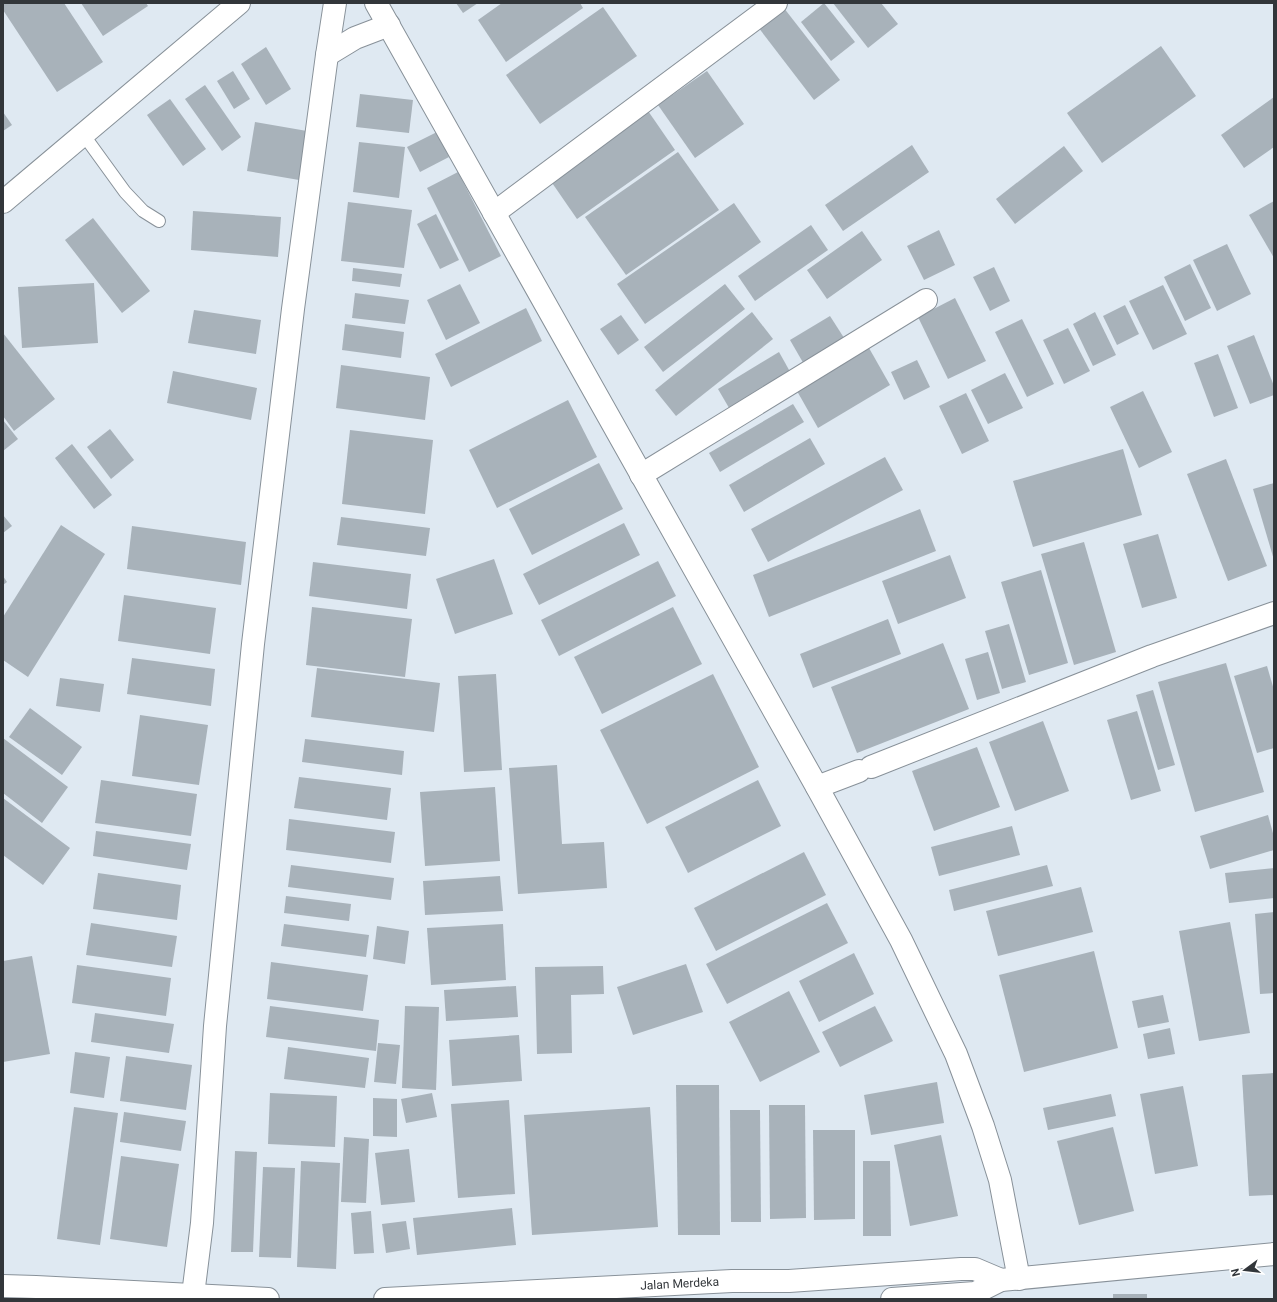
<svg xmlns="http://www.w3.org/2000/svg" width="1277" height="1302" viewBox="0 0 1277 1302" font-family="Roboto,sans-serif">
<rect width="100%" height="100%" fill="#dfe9f2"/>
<!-- building -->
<g fill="#a8b2ba">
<path d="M3,3H64L103,62L57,92L3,10Z"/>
<path d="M81,3H146L148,6L103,36Z"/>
<path d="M456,3H478L463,13Z"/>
<path d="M502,3H580L583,8L506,62L478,20Z"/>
<path d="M780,3L840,80L814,100L755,23Z"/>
<path d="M824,3L855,42L831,61L801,22Z"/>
<path d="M833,3H881L898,24L868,48Z"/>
<path d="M603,7L637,56L540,124L506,75Z"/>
<path d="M1161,46L1196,96L1102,163L1067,113Z"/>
<path d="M266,47L291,89L266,105L241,64Z"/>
<path d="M233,71L250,99L234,109L217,81Z"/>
<path d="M707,71L744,124L695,158L658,105Z"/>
<path d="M205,85L241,137L222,151L185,99Z"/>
<path d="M360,94L413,100L409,133L356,127Z"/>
<path d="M1274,97V147L1244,168L1221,135Z"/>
<path d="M170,99L206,149L183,166L147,115Z"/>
<path d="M646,108L675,150L577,219L548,177Z"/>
<path d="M3,112L12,125L3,131Z"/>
<path d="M255,122L307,131L299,180L247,171Z"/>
<path d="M437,132L449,157L420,172L407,147Z"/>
<path d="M359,142L405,147L399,198L353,192Z"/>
<path d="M912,145L929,172L843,231L825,205Z"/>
<path d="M1064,146L1083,171L1015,224L996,199Z"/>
<path d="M678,152L719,210L626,275L585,217Z"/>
<path d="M458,172L501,256L469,272L427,188Z"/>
<path d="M1274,201V258L1249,215Z"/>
<path d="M348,202L412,210L404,268L341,261Z"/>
<path d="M734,203L761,242L645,324L617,284Z"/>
<path d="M193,211L281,217L278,257L191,250Z"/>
<path d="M436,214L459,260L440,269L417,224Z"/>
<path d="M93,218L150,291L122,313L65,240Z"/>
<path d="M811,225L828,250L755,301L738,276Z"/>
<path d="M939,230L955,265L924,280L907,246Z"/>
<path d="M862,231L882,260L827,299L807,270Z"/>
<path d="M1227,244L1251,294L1217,311L1193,260Z"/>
<path d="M1190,264L1211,308L1185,321L1164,277Z"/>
<path d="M994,267L1010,301L990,311L973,277Z"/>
<path d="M353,268L402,274L400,287L352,281Z"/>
<path d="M94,283L98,343L22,348L18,287Z"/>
<path d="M460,284L480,323L446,340L427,300Z"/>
<path d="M725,284L745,309L663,372L644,347Z"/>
<path d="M1163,285L1187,334L1153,350L1129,301Z"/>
<path d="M355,293L409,300L405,324L352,318Z"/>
<path d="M955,298L986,361L948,379L918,317Z"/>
<path d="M1125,305L1139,334L1117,345L1103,316Z"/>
<path d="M526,308L542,341L451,387L435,354Z"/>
<path d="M194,310L261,320L256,354L188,343Z"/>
<path d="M752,312L773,339L676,416L655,390Z"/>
<path d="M1095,312L1116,355L1093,366L1073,324Z"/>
<path d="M621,315L639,340L618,355L600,329Z"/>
<path d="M830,316L846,341L805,366L790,340Z"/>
<path d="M1022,319L1054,384L1027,397L995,332Z"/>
<path d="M345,324L404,332L401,358L342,350Z"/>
<path d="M1068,328L1090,371L1064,384L1043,340Z"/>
<path d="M3,333L55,399L14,431L3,416Z"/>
<path d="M1254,335L1274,386V395L1250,404L1227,346Z"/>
<path d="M869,348L890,385L818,428L797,391Z"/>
<path d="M779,352L793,377L732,413L718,389Z"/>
<path d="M1218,354L1238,408L1214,417L1194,363Z"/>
<path d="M917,360L930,387L904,400L891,372Z"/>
<path d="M341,365L430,377L425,420L336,408Z"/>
<path d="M173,371L257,388L251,420L167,403Z"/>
<path d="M1005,373L1023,408L988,424L971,390Z"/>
<path d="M1143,391L1172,452L1139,468L1110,407Z"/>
<path d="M966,393L989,441L962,454L939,406Z"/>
<path d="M568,400L597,457L497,508L469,450Z"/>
<path d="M793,404L804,422L720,472L709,453Z"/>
<path d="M3,420L18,439L3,451Z"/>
<path d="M110,429L134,460L111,479L87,447Z"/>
<path d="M350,430L433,440L425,514L342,504Z"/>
<path d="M810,438L825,464L744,512L729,485Z"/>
<path d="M72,444L112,495L94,509L55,458Z"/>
<path d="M1123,449L1142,515L1033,547L1013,481Z"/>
<path d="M885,457L903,490L768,562L751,529Z"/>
<path d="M1226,459L1267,566L1228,581L1187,474Z"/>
<path d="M599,463L623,509L532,555L509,509Z"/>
<path d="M1274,483V560L1253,489Z"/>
<path d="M920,509L936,551L769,617L753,575Z"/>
<path d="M3,515L12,526L3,533Z"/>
<path d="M341,517L430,528L426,556L337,545Z"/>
<path d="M624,523L640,555L539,605L523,574Z"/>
<path d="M61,525L105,554L28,677L3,660V617Z"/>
<path d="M132,526L246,542L241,585L127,569Z"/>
<path d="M1158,534L1177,598L1142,608L1123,544Z"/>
<path d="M1084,542L1116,652L1074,665L1041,554Z"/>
<path d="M950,555L966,598L898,624L882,581Z"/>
<path d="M494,559L513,614L455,634L436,579Z"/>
<path d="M658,561L676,596L559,656L541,620Z"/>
<path d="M313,562L411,574L407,609L309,596Z"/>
<path d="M1041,570L1068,663L1029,675L1001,582Z"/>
<path d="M3,576L7,582L3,585Z"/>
<path d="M124,595L216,608L210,654L118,641Z"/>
<path d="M312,607L412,619L405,677L306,665Z"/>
<path d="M673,607L702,664L602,714L574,657Z"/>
<path d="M888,619L901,654L813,688L800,654Z"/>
<path d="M1009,624L1026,682L1002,689L985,631Z"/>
<path d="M943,643L969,709L857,753L831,687Z"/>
<path d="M988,652L1000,693L977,700L965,659Z"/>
<path d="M132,658L215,669L211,706L127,694Z"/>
<path d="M1226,663L1264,792L1195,812L1158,682Z"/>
<path d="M1267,666L1274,690V748L1257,753L1234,676Z"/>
<path d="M317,668L440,683L434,732L311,717Z"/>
<path d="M496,674L502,770L464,772L458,676Z"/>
<path d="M713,674L759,767L647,824L600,730Z"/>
<path d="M60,678L104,684L100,712L56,706Z"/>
<path d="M1153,690L1175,765L1158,770L1136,695Z"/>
<path d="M30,708L82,747L62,775L9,737Z"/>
<path d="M1137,711L1161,791L1131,800L1107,720Z"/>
<path d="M140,715L208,725L199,785L132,776Z"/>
<path d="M1043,721L1069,791L1015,811L989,742Z"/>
<path d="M3,738L68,787L42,823L3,793Z"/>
<path d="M305,739L404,751L402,775L302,762Z"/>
<path d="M977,747L1000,807L934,831L912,771Z"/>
<path d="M557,765L562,844L604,842L607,888L518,894L509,768Z"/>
<path d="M299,777L391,788L387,820L294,808Z"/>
<path d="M101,780L197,794L191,836L95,823Z"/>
<path d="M758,780L781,826L688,873L665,827Z"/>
<path d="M495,787L500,861L425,866L420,792Z"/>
<path d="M3,798L70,848L43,885L3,855Z"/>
<path d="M1268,815L1274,837V850L1210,869L1200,836Z"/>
<path d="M289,819L395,832L391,863L286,850Z"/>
<path d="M1012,826L1020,855L939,876L931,847Z"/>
<path d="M96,831L191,844L187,870L93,856Z"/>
<path d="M804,852L826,895L716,951L694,908Z"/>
<path d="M291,865L394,878L391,900L288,887Z"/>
<path d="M1047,865L1053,886L954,911L949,890Z"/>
<path d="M1274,868V898L1229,903L1225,873Z"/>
<path d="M98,873L181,885L177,920L93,909Z"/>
<path d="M500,876L503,911L425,915L423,881Z"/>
<path d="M1081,887L1093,932L998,956L986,911Z"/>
<path d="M286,896L351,904L349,921L284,913Z"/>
<path d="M827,903L848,943L727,1004L706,964Z"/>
<path d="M1274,912V993L1260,994L1255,914Z"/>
<path d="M1230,922L1250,1033L1199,1041L1179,931Z"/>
<path d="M91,923L177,936L172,967L86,955Z"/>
<path d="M284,924L369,935L366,957L281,946Z"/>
<path d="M503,924L506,980L431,985L427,928Z"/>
<path d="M377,926L409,931L405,964L373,959Z"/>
<path d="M1094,951L1118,1048L1024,1072L999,975Z"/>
<path d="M854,953L874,994L819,1022L799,981Z"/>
<path d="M32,956L50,1054L3,1062V961Z"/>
<path d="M271,962L368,975L363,1011L267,999Z"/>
<path d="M686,964L703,1012L633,1035L617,987Z"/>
<path d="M77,965L171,978L166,1016L72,1003Z"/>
<path d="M603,966L604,994L571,995L572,1053L537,1054L535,967Z"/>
<path d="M516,986L518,1017L446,1021L444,990Z"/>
<path d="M789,991L820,1052L760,1082L729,1022Z"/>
<path d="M1163,995L1169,1022L1138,1028L1132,1001Z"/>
<path d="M270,1006L379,1020L376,1051L266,1037Z"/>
<path d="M405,1006L439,1007L436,1090L402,1088Z"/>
<path d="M875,1006L893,1041L840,1067L822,1032Z"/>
<path d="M95,1013L174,1024L169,1053L91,1042Z"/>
<path d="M1170,1028L1175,1054L1148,1059L1143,1034Z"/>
<path d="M519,1035L522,1081L452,1086L449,1040Z"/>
<path d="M378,1043L400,1045L396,1084L374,1082Z"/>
<path d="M288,1047L369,1058L365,1088L284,1079Z"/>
<path d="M75,1052L110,1057L104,1098L70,1093Z"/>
<path d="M126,1056L192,1065L186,1110L120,1101Z"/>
<path d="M1274,1073V1195L1249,1196L1242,1075Z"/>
<path d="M937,1082L944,1123L871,1135L864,1095Z"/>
<path d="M676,1085H719L720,1235H678Z"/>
<path d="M1183,1086L1198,1166L1155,1174L1140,1094Z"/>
<path d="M270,1093L337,1096L335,1147L268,1144Z"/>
<path d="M432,1093L437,1117L406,1123L401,1099Z"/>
<path d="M1111,1094L1116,1116L1048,1130L1043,1108Z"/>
<path d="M373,1098L397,1099V1137L373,1136Z"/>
<path d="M509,1100L515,1194L458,1198L451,1104Z"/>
<path d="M769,1105H805L806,1218L770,1219Z"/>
<path d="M74,1107L118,1113L100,1245L57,1239Z"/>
<path d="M650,1107L658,1227L532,1235L524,1115Z"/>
<path d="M730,1110H760L761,1222H731Z"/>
<path d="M124,1112L186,1121L181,1151L120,1142Z"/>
<path d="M1113,1127L1134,1211L1079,1225L1057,1141Z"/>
<path d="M813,1130H855V1219L814,1220Z"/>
<path d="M941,1135L958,1216L910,1226L894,1145Z"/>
<path d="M344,1137L369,1139L366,1203L341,1202Z"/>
<path d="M409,1149L415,1202L381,1205L375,1153Z"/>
<path d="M235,1151L257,1152L253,1252H231Z"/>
<path d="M121,1156L179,1164L167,1247L110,1239Z"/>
<path d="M301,1161L340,1163L336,1269L297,1267Z"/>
<path d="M863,1161H890L891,1236H863Z"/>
<path d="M263,1167L295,1168L291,1258L259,1257Z"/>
<path d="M512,1208L516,1245L417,1255L413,1218Z"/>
<path d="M371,1211L374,1253L354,1254L351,1213Z"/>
<path d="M406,1221L410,1249L386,1253L382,1224Z"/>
<rect x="1113" y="1294" width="34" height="5"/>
</g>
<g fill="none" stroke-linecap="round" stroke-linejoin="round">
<defs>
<path id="lane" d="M83,134L125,192L143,211L159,221"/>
<g id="street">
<path d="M494,213L776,3"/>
<path d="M641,475L926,300"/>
<path d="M871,767L1152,656L1274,613"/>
<path d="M817,787L859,771"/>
</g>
<g id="secondary">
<path d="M376,3L817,787L901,940L956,1054L983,1126L1000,1180L1019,1279"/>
<path d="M327,55L355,38L389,25"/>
<path d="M3,202L239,3"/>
<path d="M193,1295L202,1223L215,1026L253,644L293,309L327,55L335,3"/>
</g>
<g id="primary">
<path d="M3,1286L36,1287L268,1299"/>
<path id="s1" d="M385,1299L732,1281H789L961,1269H975L1001,1280"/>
<path d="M892,1299L975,1293L1001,1280L1274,1254"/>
</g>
</defs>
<!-- lane casing -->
<use href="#lane" stroke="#889199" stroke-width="14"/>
<!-- street casing -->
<use href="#street" stroke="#889199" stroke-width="24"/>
<!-- secondary casing -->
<use href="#secondary" stroke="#889199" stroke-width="24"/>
<!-- primary casing -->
<use href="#primary" stroke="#889199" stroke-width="24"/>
<!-- lane -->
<use href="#lane" stroke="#fff" stroke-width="12"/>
<!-- street -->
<use href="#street" stroke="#fff" stroke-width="22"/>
<!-- secondary -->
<use href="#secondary" stroke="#fff" stroke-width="22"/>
<!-- primary -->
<use href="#primary" stroke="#fff" stroke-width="22"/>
</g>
<g text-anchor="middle" stroke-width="3.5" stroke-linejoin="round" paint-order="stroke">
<!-- street labels -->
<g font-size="12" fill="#32363a" stroke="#fff">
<text dy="4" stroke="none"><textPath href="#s1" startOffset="295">Jalan Merdeka</textPath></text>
</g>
</g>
<!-- border -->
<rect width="1277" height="1302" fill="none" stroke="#32363a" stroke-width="8"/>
<!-- north arrow -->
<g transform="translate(1245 1270) rotate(255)" stroke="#ffffff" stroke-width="3" paint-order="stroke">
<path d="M0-3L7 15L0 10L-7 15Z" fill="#32363a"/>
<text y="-6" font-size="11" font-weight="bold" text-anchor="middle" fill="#32363a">N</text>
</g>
</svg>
